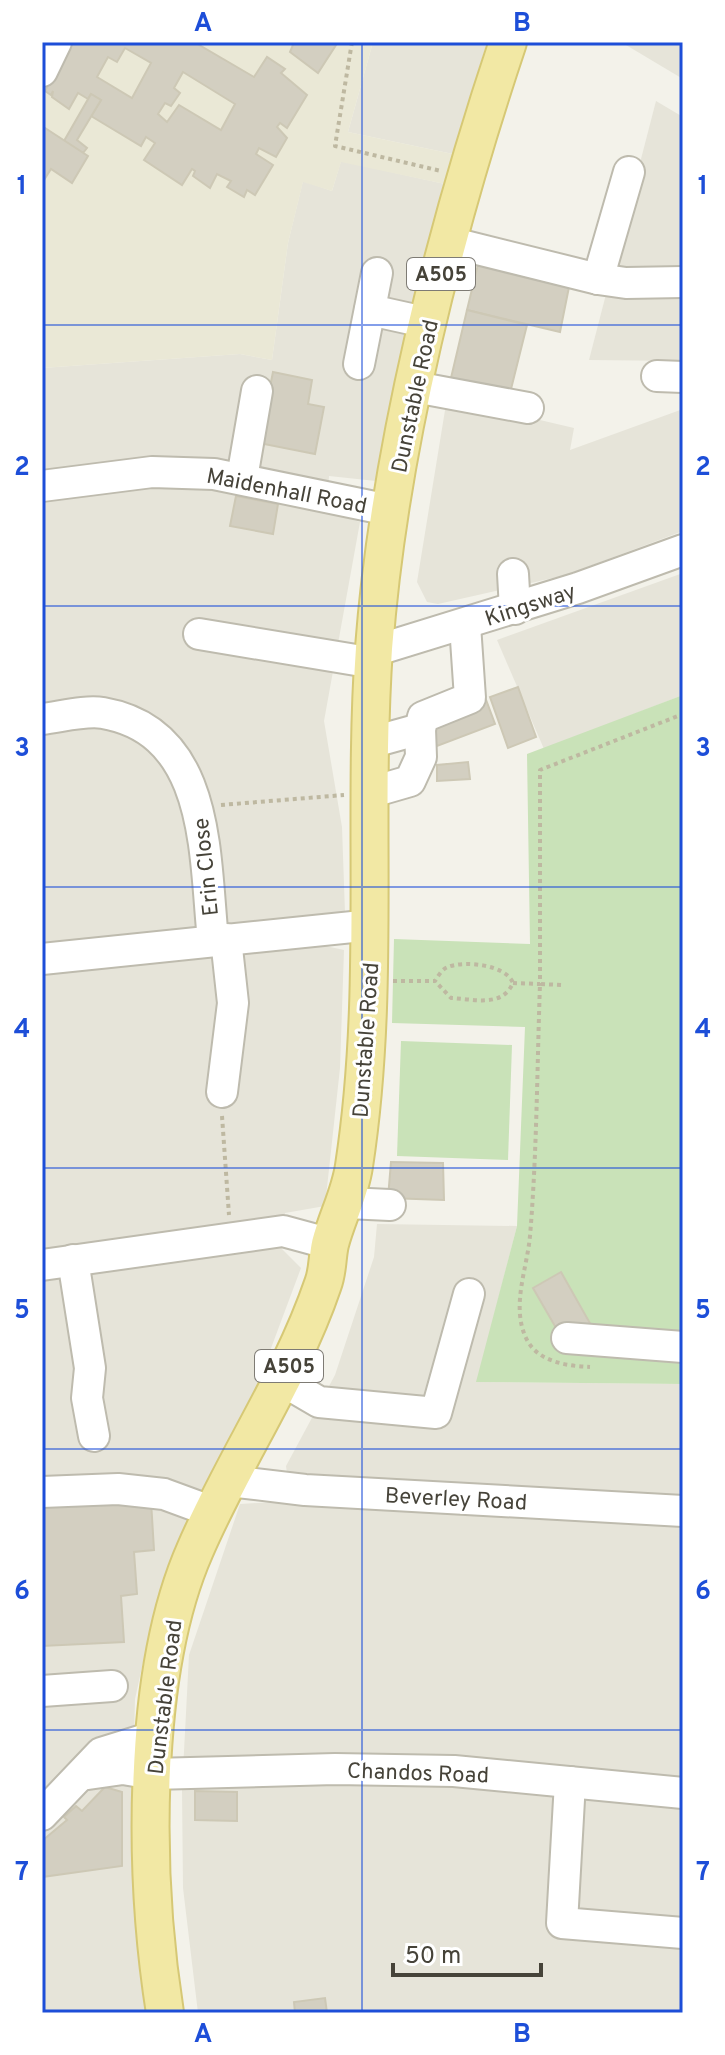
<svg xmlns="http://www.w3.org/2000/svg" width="725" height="2055" viewBox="0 0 725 2055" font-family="Overpass,sans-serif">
<rect width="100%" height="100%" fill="#f3f2ea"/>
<!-- residential -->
<g fill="#e6e4d9">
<path d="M373,42H487L453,154L348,132Z"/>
<path d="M621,42H683V79Z"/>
<path d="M656,101L683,117V361L589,360Z"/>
<path d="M341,161L445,184L376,481L329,476L327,512L360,522L324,721L342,827L345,913L320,914L321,945L344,950L340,1068L325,1206L285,1213L280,1247L301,1268L255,1391L226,1445L212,1483L167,1576L146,1649L135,1699L133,1778L140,1976L146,2013H42V368L240,354L272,360L288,243L303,181L332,191Z"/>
<path d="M447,398L574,428L570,450L683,409V531L566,575L438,604L427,602L417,582Z"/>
<path d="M683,573V695L544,749L497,640Z"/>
<path d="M377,1224L517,1226L477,1382L683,1384V2013H198L183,1888L182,1790L189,1655L240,1504L291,1501L286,1466L335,1375L374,1257Z"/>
</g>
<!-- education -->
<path fill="#eae8d6" d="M42,42H373L348,132L453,154L445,184L341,162L332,191L303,182L288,243L272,360L240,354L42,368Z"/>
<!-- green -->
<g fill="#c9e2b8">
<path d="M683,695V1384L476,1382L517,1226L525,1027L392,1023L394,939L530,944L527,754Z"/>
<path d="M401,1041L512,1045L508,1160L397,1156Z"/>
</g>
<!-- building -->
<g fill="#d3cfc1" stroke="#cdc8b5" stroke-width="2" fill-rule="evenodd">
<path d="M71,42H194L254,77L267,57L285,69L281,73L307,95L287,128L280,123L277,127L287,138L276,157L259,148L256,154L273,165L255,195L247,190L244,197L227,187L231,181L217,174L210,188L193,176L195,171L192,169L182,185L144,160L155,143L146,137L141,146L91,116L101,100L91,94L88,99L78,93L69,109L52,97L53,91L51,95L45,91ZM125,48L151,63L132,98L97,77L108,57L117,62ZM183,72L235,104L221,130L179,105L167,122L158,114L165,103L171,106L180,93L174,88Z"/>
<path d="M288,42H338L318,73L290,52L293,45Z"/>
<path d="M91,94L101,100L77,140L87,148L83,153L64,141Z"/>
<path d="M42,126L88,156L72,183L51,169L42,183Z"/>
<path d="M480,256L556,274L553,284L569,287L560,332L467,310Z"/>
<path d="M467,310L527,325L510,393L451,378Z"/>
<path d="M273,372L312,380L308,404L324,407L315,454L259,443Z"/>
<path d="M236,496L278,504L273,534L230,526Z"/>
<path d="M518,687L536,737L508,748L490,697Z"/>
<path d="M485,697L495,724L437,746L428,720Z"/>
<path d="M468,762L470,779L437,781V765Z"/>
<path d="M391,1162L443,1163L444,1200L388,1198Z"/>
<path d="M561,1272L591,1325L563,1340L533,1288Z"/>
<path d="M151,1501L154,1550L134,1552L137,1594L121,1596L124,1642L42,1646V1504Z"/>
<path d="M105,1787L122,1792V1866L42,1877V1841L67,1820L64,1817L76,1806L82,1811Z"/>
<path d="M195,1791L237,1792V1821L195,1820Z"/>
<path d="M325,1998L327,2013H295L294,2002Z"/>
</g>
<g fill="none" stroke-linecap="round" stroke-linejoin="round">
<defs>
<g id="minor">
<path d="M42,71L56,42"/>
<path d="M449,242L598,279L626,283L683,282"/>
<path d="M598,279L629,172"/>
<path d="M370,310L429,323"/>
<path d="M359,364L377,273"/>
<path d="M657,376L683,377"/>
<path d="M415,387L528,408"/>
<path d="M242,478L257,391"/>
<path d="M42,486L152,472L214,474L389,510"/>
<path d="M513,574L515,609"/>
<path d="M199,634L374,663"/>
<path d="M374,651L578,588L683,550"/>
<path d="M42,719C60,717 85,710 103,713C211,732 204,855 213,940"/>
<path d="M373,742L420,729L423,717L470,698L465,625"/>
<path d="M372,792L410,781L421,757L420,729"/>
<path d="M42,959L372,925"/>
<path d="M222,1092L233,1003L226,939"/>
<path d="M347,1203L390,1205"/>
<path d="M73,1260L90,1368L87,1398L94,1436"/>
<path d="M42,1265L283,1231L331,1244"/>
<path d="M567,1338L683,1347"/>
<path d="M283,1381L319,1402L436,1413L469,1294"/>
<path d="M229,1481L305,1490L683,1511"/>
<path d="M42,1492L118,1489L164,1494L213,1512"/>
<path d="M42,1691L112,1686"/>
<path d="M81,1775L123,1769L153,1774L335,1769L454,1771L683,1793"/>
<path d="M570,1782L562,1923L683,1933"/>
<path d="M42,1815L101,1753L156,1736"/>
</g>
<path id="major" d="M165,2013C144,1880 140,1675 195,1550C234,1459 291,1378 323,1284C328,1271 327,1257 330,1244C337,1217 350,1194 354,1166C381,990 362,822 374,648C389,449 445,230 508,42"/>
</defs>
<!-- minor casing -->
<use href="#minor" stroke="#bebbae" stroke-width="34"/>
<!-- major casing -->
<use href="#major" stroke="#d6c875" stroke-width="40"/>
<!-- path -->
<g stroke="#beb8a1" stroke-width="4" stroke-dasharray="4 4" stroke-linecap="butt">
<path d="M352,42L335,146L441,171"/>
<path d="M221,805L344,795"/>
<path d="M393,981H435C438,976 442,969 448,967C465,960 506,965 513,983C502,1008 474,999 451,998L435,981"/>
<path d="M513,983L540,984V770L683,714"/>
<path d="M561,985L540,984C537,1068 537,1152 530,1236C527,1269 511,1306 526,1338C537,1362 567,1366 590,1367"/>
<path d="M222,1116L229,1215"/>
</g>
<!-- minor -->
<use href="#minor" stroke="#fff" stroke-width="30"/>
<!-- major -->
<use href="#major" stroke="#f2e8a4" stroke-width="36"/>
</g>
<!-- grid -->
<path fill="none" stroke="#1d4ed8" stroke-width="2" stroke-opacity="0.55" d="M362,42V2013M42,325H683M42,606H683M42,887H683M42,1168H683M42,1449H683M42,1730H683"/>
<g text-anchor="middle" stroke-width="6" stroke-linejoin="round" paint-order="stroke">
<!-- shield labels -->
<g fill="#fff" stroke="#7e7b74" stroke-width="2">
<rect x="407" y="258" width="68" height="32" rx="6"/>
<rect x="255" y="1350" width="68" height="32" rx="6"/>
</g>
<g font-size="20" font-weight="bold" fill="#464339">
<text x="441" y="281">A505</text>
<text x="289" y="1373">A505</text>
</g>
<!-- street labels -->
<g font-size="22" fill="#464339" stroke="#fff">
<text transform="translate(414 396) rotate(-78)" y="8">Dunstable Road</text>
<text transform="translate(287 490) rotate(11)" y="8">Maidenhall Road</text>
<text transform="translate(530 604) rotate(-18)" y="8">Kingsway</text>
<text transform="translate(205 867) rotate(-96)" y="8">Erin Close</text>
<text transform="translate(365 1040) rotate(-86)" y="8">Dunstable Road</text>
<text transform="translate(456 1498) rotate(3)" y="8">Beverley Road</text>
<text transform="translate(164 1697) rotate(-83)" y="8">Dunstable Road</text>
<text transform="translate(418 1772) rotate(2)" y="8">Chandos Road</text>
</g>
</g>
<!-- border -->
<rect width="725" height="2055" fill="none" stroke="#ffffff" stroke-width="88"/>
<!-- scale -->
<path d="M393 1963v12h148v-12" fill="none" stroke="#464339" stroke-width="4"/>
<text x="405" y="1963" font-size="24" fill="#464339" stroke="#ffffff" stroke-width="6" paint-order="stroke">50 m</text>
<rect x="44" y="44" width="637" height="1967" fill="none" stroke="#1d4ed8" stroke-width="3"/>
<g font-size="26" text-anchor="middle" font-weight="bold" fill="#1d4ed8">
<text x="203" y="31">A</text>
<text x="522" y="31">B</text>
<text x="22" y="194">1</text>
<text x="703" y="194">1</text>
<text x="22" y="475">2</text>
<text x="703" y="475">2</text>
<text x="22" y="756">3</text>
<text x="703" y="756">3</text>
<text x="22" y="1037">4</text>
<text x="703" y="1037">4</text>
<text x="22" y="1318">5</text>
<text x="703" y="1318">5</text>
<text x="22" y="1599">6</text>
<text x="703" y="1599">6</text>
<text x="22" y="1880">7</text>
<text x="703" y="1880">7</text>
<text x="203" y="2042">A</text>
<text x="522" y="2042">B</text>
</g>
</svg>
